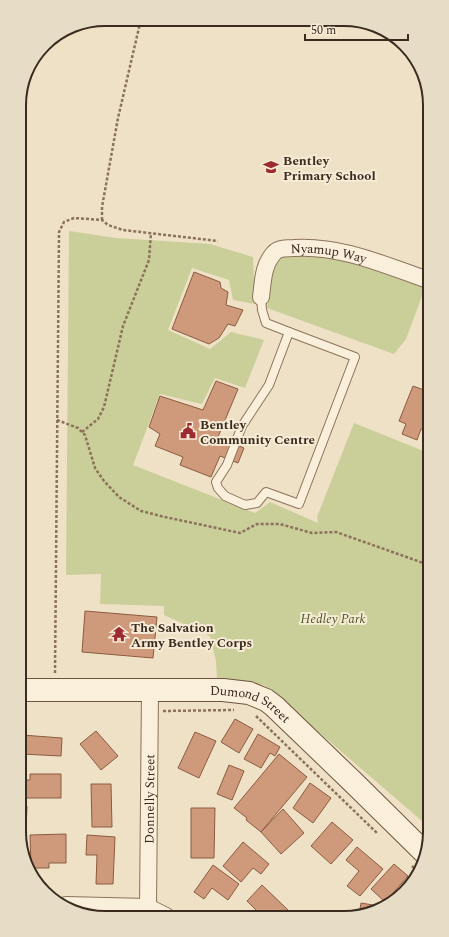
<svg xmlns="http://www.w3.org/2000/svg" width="449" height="937" viewBox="0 0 449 937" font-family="Spectral,serif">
<rect width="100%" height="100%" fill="#efe1c6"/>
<!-- green -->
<g fill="#cace99">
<path d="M69,231L116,238L210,244L253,257L255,304L233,300L229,280L192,268L168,330L210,349L231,332L264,340L245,388L215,378L202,404L160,394L133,465L255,513L270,502L318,523L317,517L354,423L426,452L428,446L430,828L264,685L217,678L216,661L210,636L164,615V606L100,604L101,574L66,575Z"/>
<path d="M305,255L346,261L425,288L406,339L394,354L267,308L272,270L280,258Z"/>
</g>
<!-- building -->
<g fill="#ce9a7b" stroke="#8b5b40">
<path d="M194,272L220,282L221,288L228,292L226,305L243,310L235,326L228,324L219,338L209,344L172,329Z"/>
<path d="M216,381L238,389L218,437L244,448L238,463L220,456L211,477L180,465L183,457L155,446L160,434L149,427L160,396L203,410Z"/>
<path d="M428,381V422L425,430L421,429L417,440L402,434L406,424L399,421L413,386L424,390Z"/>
<path d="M85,611L157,617L153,658L82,652Z"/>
<path d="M235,719L253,729L239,753L221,742Z"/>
<path d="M96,731L118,756L101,770L80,744Z"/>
<path d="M195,732L216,741L199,778L178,768Z"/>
<path d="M258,734L280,747L275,756L270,753L261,768L244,759Z"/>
<path d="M22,735L62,738L61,756L22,754Z"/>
<path d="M279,754L307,777L261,832L246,820L247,818L234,808Z"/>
<path d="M229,765L244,771L232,800L217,794Z"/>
<path d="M30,774H61V798H22V780H30Z"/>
<path d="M310,783L331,798L313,823L293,808Z"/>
<path d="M91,784H111L112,827H92Z"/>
<path d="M22,806H27L26,831L22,830Z"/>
<path d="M191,808H215L214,858H191Z"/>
<path d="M283,809L304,833L281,854L261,832Z"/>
<path d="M332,822L353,840L331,864L311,846Z"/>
<path d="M66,834V863H49V868H31L30,835Z"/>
<path d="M87,835L115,837L113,884H96L97,855H86Z"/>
<path d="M243,842L269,864L261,874L253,868L241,882L223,866Z"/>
<path d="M26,845V861L22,854V846Z"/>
<path d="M357,847L383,869L360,896L347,886L359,871L346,860Z"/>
<path d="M394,864L408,876L385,902L371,889Z"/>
<path d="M213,865L239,884L228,900L212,888L204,899L194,892Z"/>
<path d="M410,880L413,882L412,884L401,891Z"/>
<path d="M262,885L288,910L283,915H268L266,914L265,916H262L247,901Z"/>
<path d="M361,903L379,906L366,915H359Z"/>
</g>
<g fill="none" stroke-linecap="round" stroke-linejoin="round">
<defs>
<g id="lane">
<path d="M261,297L262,310L266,323L289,332"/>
<path d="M289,332L355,357L299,504L266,492L257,503L245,505L225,496L218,488L216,482L227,465L242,426L269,385Z"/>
</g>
<g id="street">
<path id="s1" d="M261,297C263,281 263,265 274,253C278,248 288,248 294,248C341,245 384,265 428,280"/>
<path d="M66,905L148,907L166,916"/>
<path id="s2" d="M148,907L150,690"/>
</g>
<g id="secondary">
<path id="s3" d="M22,690H223L249,693L266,700L274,706L353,782L424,852"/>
</g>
</defs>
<!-- lane casing -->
<use href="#lane" stroke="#8b735b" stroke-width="10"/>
<!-- street casing -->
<use href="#street" stroke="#8b735b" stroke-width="18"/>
<!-- secondary casing -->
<use href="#secondary" stroke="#6d543e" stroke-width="24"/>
<!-- path -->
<g stroke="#8b735b" stroke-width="2.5" stroke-dasharray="3 2" stroke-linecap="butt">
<path d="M102,220V207L118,118L141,19"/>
<path d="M57,420L78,428L85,435L95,468L104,481L119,497L141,511L165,517L240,533L257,524H280L312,533L336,532L429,565"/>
<path d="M82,432L98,419L104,407L123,326L149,260L151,233"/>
<path d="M55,673L59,232L64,222L74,218L102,220L108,225L123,230L218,241"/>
<path d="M163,711L234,710"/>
<path d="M256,716L378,834"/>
<path d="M412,866L417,871"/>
</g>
<!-- lane -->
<use href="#lane" stroke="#faefda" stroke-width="8"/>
<!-- street -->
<use href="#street" stroke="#faefda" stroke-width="16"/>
<!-- secondary -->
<use href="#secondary" stroke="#faefda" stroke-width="22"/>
</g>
<!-- icons -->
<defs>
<symbol id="school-bare" viewBox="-9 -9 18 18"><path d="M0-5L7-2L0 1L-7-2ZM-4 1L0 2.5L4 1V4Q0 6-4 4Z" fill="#9c2a30" stroke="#f6ecd6" stroke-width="2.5" paint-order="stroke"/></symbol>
<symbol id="civic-bare" viewBox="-9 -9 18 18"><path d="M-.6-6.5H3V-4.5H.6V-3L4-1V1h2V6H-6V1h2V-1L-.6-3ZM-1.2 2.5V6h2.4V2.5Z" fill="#9c2a30" stroke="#f6ecd6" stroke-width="2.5" paint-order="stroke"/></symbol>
<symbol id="temple-bare" viewBox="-9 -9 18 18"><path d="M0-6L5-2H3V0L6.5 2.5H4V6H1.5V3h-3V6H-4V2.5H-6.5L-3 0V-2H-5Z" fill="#9c2a30" stroke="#f6ecd6" stroke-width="2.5" paint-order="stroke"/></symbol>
</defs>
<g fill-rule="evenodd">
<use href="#school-bare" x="260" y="156" width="22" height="22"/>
<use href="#civic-bare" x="177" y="420" width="22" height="22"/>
<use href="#temple-bare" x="108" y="623" width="22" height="22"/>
</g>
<g text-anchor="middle" stroke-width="4" stroke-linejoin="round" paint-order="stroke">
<!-- poi labels -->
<g font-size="13" font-weight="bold" fill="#3b2b1f" stroke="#f6ecd6" text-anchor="start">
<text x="283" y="165">Bentley<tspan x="283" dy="15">Primary School</tspan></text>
<text x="200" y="429">Bentley<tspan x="200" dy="15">Community Centre</tspan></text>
<text x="131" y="632">The Salvation<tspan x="131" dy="15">Army Bentley Corps</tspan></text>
</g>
<!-- street labels -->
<g font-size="13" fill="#3b2b1f" stroke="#f6ecd6">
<text dy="5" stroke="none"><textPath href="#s1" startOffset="103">Nyamup Way</textPath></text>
<text dy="5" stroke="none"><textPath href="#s3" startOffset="232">Dumond Street</textPath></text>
<text dy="5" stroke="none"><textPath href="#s2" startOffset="108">Donnelly Street</textPath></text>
</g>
<!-- park labels -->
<g font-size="13" font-style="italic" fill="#4e5825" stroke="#f6ecd6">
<text x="333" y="623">Hedley Park</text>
</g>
</g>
<!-- crop -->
<path d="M0 0H449V937H0ZM105 26H344A79 79 0 0 1 423 105V832A79 79 0 0 1 344 911H105A79 79 0 0 1 26 832V105A79 79 0 0 1 105 26Z" fill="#e7ddc7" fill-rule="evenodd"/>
<path fill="none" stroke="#3b2b1f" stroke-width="2" d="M105 26H344A79 79 0 0 1 423 105V832A79 79 0 0 1 344 911H105A79 79 0 0 1 26 832V105A79 79 0 0 1 105 26Z"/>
<!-- scale -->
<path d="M305 34v6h103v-6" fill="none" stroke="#3b2b1f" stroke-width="2"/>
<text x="311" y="34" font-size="12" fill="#3b2b1f" stroke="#f6ecd6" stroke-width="3" paint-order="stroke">50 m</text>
</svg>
